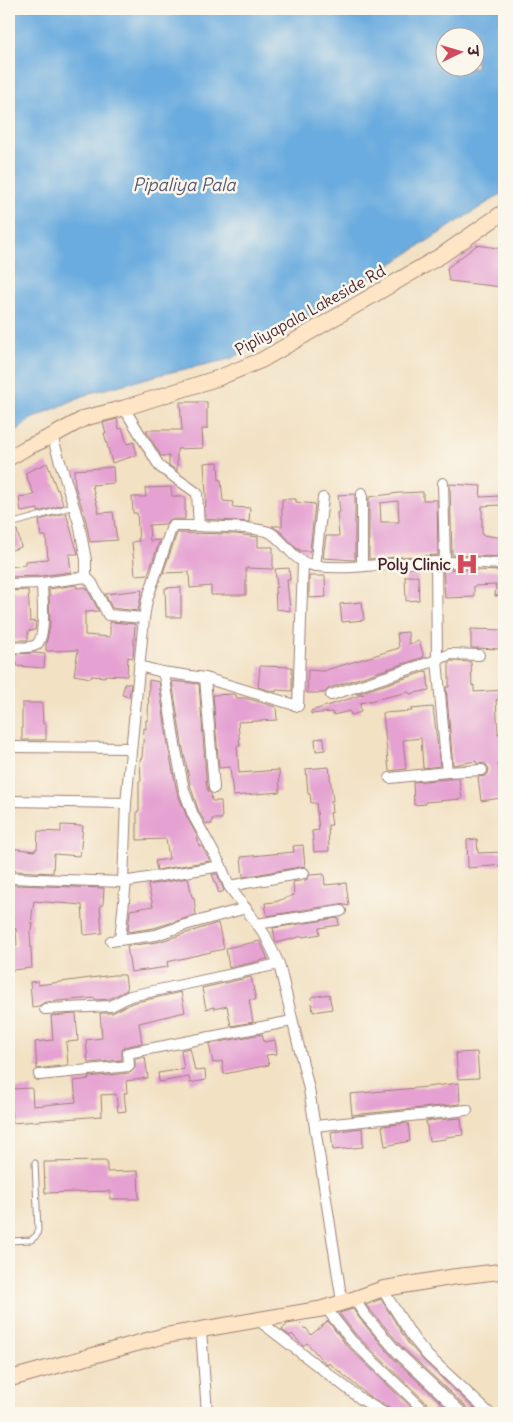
<svg xmlns="http://www.w3.org/2000/svg" width="513" height="1422" viewBox="0 0 513 1422" font-family="Delius,'Playpen Sans Deva',sans-serif">
<rect width="100%" height="100%" fill="#fbf7ec"/>
<filter id="ink" filterUnits="userSpaceOnUse"><feTurbulence type="fractalNoise" baseFrequency=".02" numOctaves="2"/><feDisplacementMap in="SourceGraphic" scale="10" xChannelSelector="R" yChannelSelector="G"/><feConvolveMatrix kernelMatrix="1 2 1 2 8 2 1 2 1" color-interpolation-filters="sRGB"/></filter>
<filter id="wash" filterUnits="userSpaceOnUse"><feTurbulence type="fractalNoise" baseFrequency=".0096" numOctaves="4" result="noise"/><feDisplacementMap in="SourceGraphic" scale="20" xChannelSelector="R" yChannelSelector="G"/><feGaussianBlur stdDeviation="1.12" result="paint"/><feColorMatrix in="noise" values="0 0 0 0 0 0 0 0 0 0 0 0 0 0 0 0 0 1.4 0 .05"/><feComposite in="paint" operator="in"/></filter>
<g filter="url(#wash)">
<rect width="100%" height="100%" fill="#f2e1c3"/>
<!-- water -->
<path fill="#6bacdf" stroke="#5a6685" fill-rule="evenodd" d="M9,9H504V192L313,314L230,359L163,374L90,393L31,419L9,437ZM446,38H476V68H446Z"/>
<g id="blocks">
<!-- building -->
<g fill="#e5a1d2" fill-rule="evenodd">
<path d="M477,245L504,249L502,287L449,281L447,268Z"/>
<path d="M180,402H207V429H202L203,448L177,449V471L169,465V456H161L146,430H182Z"/>
<path d="M117,419L119,429L122,428L127,444L134,442L137,455L112,463L104,433H106L103,423Z"/>
<path d="M218,462L219,480H221L223,501L233,502L232,507L250,508L249,522L205,519L206,494L204,463Z"/>
<path d="M47,463L57,490L58,489L63,505L38,512V509L21,512L19,497L34,495L25,473Z"/>
<path d="M113,467L114,483L92,485L99,513L113,512L117,540L90,542L86,521L75,486L74,470Z"/>
<path d="M450,484L481,486L480,497L501,496V505L482,506V535L504,538V557L452,555Z"/>
<path d="M171,487L172,496L185,497V519H171L168,521L165,524L149,525L150,541L160,540L148,574L135,575L132,542L139,541L137,513H133L132,497H146L145,488Z"/>
<path d="M423,492V500H437L438,555L369,559V497L399,493ZM398,501L399,522H381L380,503Z"/>
<path d="M355,494V560L323,558L326,536H339L337,513L340,512L338,495Z"/>
<path d="M282,499H296V502L315,504L310,551H300L299,549H297L282,533L272,526H282Z"/>
<path d="M66,513L78,554H69L71,572L41,576L9,577V567L25,565V561L48,559L46,536H41L39,520Z"/>
<path d="M17,530L21,547L9,551V532Z"/>
<path d="M177,533L236,534L258,537V547H273V569L246,568V595H211V586L190,588L189,572L163,573Z"/>
<path d="M289,568L290,580H287L290,611L276,609L275,587H277L275,569Z"/>
<path d="M443,569L504,571V595L495,596L496,585L474,586V597L445,598Z"/>
<path d="M309,576H325L326,597L309,598Z"/>
<path d="M405,576H418L419,600L406,601Z"/>
<path d="M76,585L77,588L86,587L99,611L85,612V635L110,637V622L135,624L133,658L128,657L127,676L105,675V677L92,676L91,678L74,675L78,650L46,651V644L50,626L49,589Z"/>
<path d="M181,587V617H166L165,588Z"/>
<path d="M28,590L30,622L36,621L35,630L28,631V640H9V591Z"/>
<path d="M142,590L138,611L112,608L105,594Z"/>
<path d="M362,602L364,620L342,622L340,604Z"/>
<path d="M471,629L504,630V649L471,648Z"/>
<path d="M408,632L409,644L419,641L424,657L329,688L324,693H307L308,670L323,671L399,648L397,633Z"/>
<path d="M34,653L45,654L44,668L17,666V663L9,664V654Z"/>
<path d="M451,661L471,662L472,686L474,685V692L504,690V699L496,700L498,734L503,733L504,748V763L498,764L501,798L481,801L478,777L485,776L488,774L489,769L486,764L476,763V761L453,765L446,687H449V662Z"/>
<path d="M260,666L292,667V691L276,690V692L258,687Z"/>
<path d="M427,671L429,690L410,694L409,692L360,703L361,712L351,715L350,711L333,715L332,712L311,714V711L364,694H356Z"/>
<path d="M149,680L159,682L168,746L177,792L187,817L197,836L199,846H202L210,861L157,870L155,861L169,859L166,839L137,840V811H139V781H141L140,759L142,758L144,728L146,729V720H148Z"/>
<path d="M172,681L199,684L207,789L211,794L212,801H221L222,819H212V824H206L199,812L191,788L182,744Z"/>
<path d="M125,683L131,684L129,697L122,695Z"/>
<path d="M233,694L236,695L237,698H246L276,707L277,720L238,722L240,746H237L239,773L279,770L280,792L233,796L230,767L219,768L213,695Z"/>
<path d="M22,703H42L43,724H46V740H22Z"/>
<path d="M433,707L440,766L423,768L421,738L403,740L406,769L389,771L383,713L412,711L411,709Z"/>
<path d="M324,738L325,750L316,751L315,739Z"/>
<path d="M329,767L333,801H331L332,813H330L332,825H328L329,851L314,852L312,831L319,830L316,803H311L310,794H308L306,769Z"/>
<path d="M459,778L462,799L425,802L426,804L414,805L413,782Z"/>
<path d="M61,825L83,826L80,856L54,854L53,873L15,871V870L9,869L10,848L35,851V849H37L38,831L61,832Z"/>
<path d="M477,839L478,853L504,852V865L468,868L467,840Z"/>
<path d="M303,845L305,866L243,877L241,857L294,852L293,846Z"/>
<path d="M212,874H217L224,891L219,893Z"/>
<path d="M324,874L325,885L346,883L349,906L340,904L267,916L265,903L275,902L294,895L293,882L306,880L310,875Z"/>
<path d="M188,878L192,897H194L196,915L154,928L128,932L130,910L153,906L148,885Z"/>
<path d="M13,885L104,888L103,905H100L102,933L84,935L82,905L34,901L31,923H33L32,931H30L32,968L12,970L10,946H17L16,929L9,928Z"/>
<path d="M338,918L339,925L319,928L320,934L303,937V936L276,943L273,928Z"/>
<path d="M218,923L224,949L167,962L168,967L131,972L127,946L158,942Z"/>
<path d="M260,941L268,959L229,968L226,948Z"/>
<path d="M113,975H125L127,990L109,999L95,1000V998L45,1002L39,1006L32,1007L30,982L38,981V985Z"/>
<path d="M251,977L256,1000H249L253,1022L231,1026L227,1006L214,1009V1007L206,1009L202,988Z"/>
<path d="M181,992L185,1012L139,1023L142,1043L124,1047L122,1051V1060L88,1063L86,1040L102,1038L100,1013H112L132,1003Z"/>
<path d="M329,994L332,1009L313,1012L311,997Z"/>
<path d="M76,1014L78,1041L66,1042L68,1065L37,1069L35,1042L53,1040L51,1016Z"/>
<path d="M262,1034L264,1042L275,1040L277,1054L266,1055L269,1065L224,1074L222,1061L213,1063L209,1044Z"/>
<path d="M190,1048L195,1071L205,1070L206,1080L190,1083L189,1077L159,1082L158,1073L184,1069L181,1050Z"/>
<path d="M477,1052L479,1078L458,1079L456,1053Z"/>
<path d="M145,1057L148,1078L126,1081L127,1093H124L126,1111L118,1112L116,1094L101,1095L102,1116L12,1123L9,1089L32,1088L33,1106L76,1102L74,1081L89,1079L88,1077L130,1073L135,1068V1059Z"/>
<path d="M459,1083L460,1104L352,1115L350,1094L427,1087Z"/>
<path d="M461,1118L463,1135L446,1137V1139L429,1141L426,1121Z"/>
<path d="M408,1123L410,1141L385,1146L382,1126Z"/>
<path d="M362,1128L363,1147L333,1150L331,1132Z"/>
<path d="M107,1161V1172L138,1171L139,1199H110V1191L45,1193L44,1162Z"/>
<path d="M381,1299L408,1343L423,1360L479,1413H469L467,1408L403,1348L366,1305Z"/>
<path d="M353,1309L360,1319L393,1358L452,1413H434L432,1408L356,1335L339,1313Z"/>
<path d="M328,1321L346,1345L417,1413H391L388,1407L370,1397L329,1363L328,1365L322,1360L307,1343L303,1346L292,1334L290,1336L282,1330L287,1324L298,1322L305,1329L306,1328L311,1335Z"/>
</g>
</g>
</g>
<g filter="url(#ink)">
<use href="#blocks" fill-opacity="0" stroke="#9e8077" stroke-width="1"/>
<g fill="none" stroke-linecap="round" stroke-linejoin="round">
<defs>
<g id="lane">
<path d="M14,523L74,506"/>
<path d="M9,1241L31,1240L37,1235L38,1230L35,1163"/>
</g>
<g id="street">
<path d="M124,408L160,467L197,493L199,526C213,527 262,527 271,533C289,545 293,563 317,566C347,570 378,564 408,563C440,561 472,562 504,564"/>
<path d="M52,436L79,523L86,560V577"/>
<path d="M443,483L445,562"/>
<path d="M199,526H172L147,600L144,618L126,803L123,882L221,866"/>
<path d="M436,562L437,660L447,772L482,770"/>
<path d="M315,566L323,498"/>
<path d="M362,566V493"/>
<path d="M9,584L42,583L86,577L92,583L108,615L144,618"/>
<path d="M9,647C17,647 29,649 36,645C47,638 42,595 42,583"/>
<path d="M139,666L162,672L165,679L175,745L184,790L193,815L221,866L229,886L265,935L279,964L309,1089L342,1302"/>
<path d="M162,672L205,678"/>
<path d="M331,695L437,660L450,654L479,655"/>
<path d="M9,747L131,748"/>
<path d="M390,778L447,772"/>
<path d="M214,788L205,678L298,706L303,563"/>
<path d="M9,801L126,803"/>
<path d="M9,878L123,882"/>
<path d="M229,886L304,873"/>
<path d="M257,924L341,911"/>
<path d="M120,939L126,881"/>
<path d="M111,941L156,935L185,925L246,908"/>
<path d="M45,1009L111,1006L130,996L149,992L279,964"/>
<path d="M39,1075L129,1066L128,1053L292,1021"/>
<path d="M315,1126L467,1110"/>
<path d="M382,1289L414,1339L428,1356L489,1413"/>
<path d="M354,1299L365,1315L398,1353L462,1413"/>
<path d="M325,1307L351,1340L427,1413"/>
<path d="M258,1320L361,1399L384,1413"/>
<path d="M201,1330L207,1413"/>
</g>
<g id="secondary">
<path d="M9,458L26,448L52,436L85,418L124,408L218,378L262,360L442,255L504,212"/>
<path d="M9,1379L163,1336L321,1309L354,1299L382,1289L453,1277L504,1271"/>
</g>
</defs>
<!-- lane casing -->
<use href="#lane" stroke="#9e8077" stroke-width="7"/>
<!-- street casing -->
<use href="#street" stroke="#9e8077" stroke-width="12"/>
<!-- secondary casing -->
<use href="#secondary" stroke="#9e8077" stroke-width="17"/>
<!-- lane -->
<use href="#lane" stroke="#fff" stroke-width="5"/>
<!-- street -->
<use href="#street" stroke="#fff" stroke-width="10"/>
<!-- secondary -->
<use href="#secondary" stroke="#fee5c5" stroke-width="15"/>
</g>
</g>
<!-- icons -->
<defs>
<symbol id="hospital-bare" viewBox="-9 -9 18 18"><path d="M-5-5h3v3.5h4V-5h3V5h-3V1.5h-4V5h-3Z" fill="#d1495b" stroke="#fbf7ec" stroke-width="2.5" paint-order="stroke"/></symbol>
</defs>
<g fill-rule="evenodd">
<use href="#hospital-bare" x="451" y="548" width="32" height="32"/>
</g>
<g text-anchor="middle" stroke-width="5" stroke-linejoin="round" paint-order="stroke">
<!-- street labels -->
<g font-size="16" fill="#4a1f2b" stroke="#fbf7ec">
<text transform="translate(310 310) rotate(-29)" y="6">Pipliyapala Lakeside Rd</text>
</g>
<!-- poi labels -->
<g font-size="16" font-weight="bold" fill="#4a1f2b" stroke="#fbf7ec" text-anchor="end">
<text x="451" y="570">Poly Clinic</text>
</g>
<!-- water labels -->
<g font-size="18" font-style="italic" fill="#575773" stroke="#fbf7ec">
<text x="184" y="191">Pipaliya Pala</text>
</g>
</g>
<!-- margin -->
<rect width="513" height="1422" fill="none" stroke="#fbf7ec" stroke-width="30"/>
<!-- north arrow -->
<g transform="translate(460 52) rotate(85)"><circle r="24" fill="#fbf7ec" stroke="#b4a19f"/>
<path d="M0-4L9 19L0 12L-9 19Z" fill="#d1495b"/>
<text y="-8" font-size="14" font-weight="bold" text-anchor="middle" fill="#4a1f2b">उ</text>
</g>
</svg>
